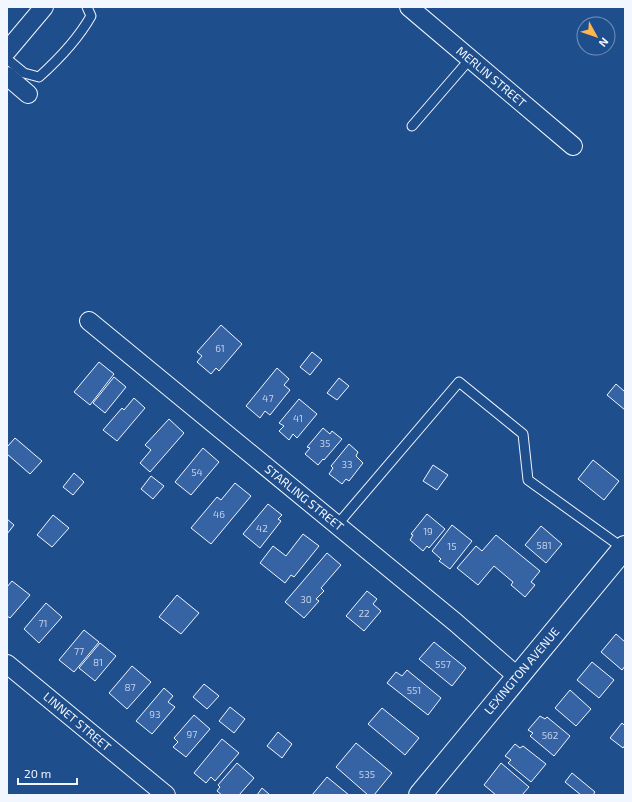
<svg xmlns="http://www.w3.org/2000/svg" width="632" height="802" viewBox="0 0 632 802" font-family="'Exo 2',sans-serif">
<rect width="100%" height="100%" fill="#1f4e8c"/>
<!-- building -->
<g fill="#3563a3" stroke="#f2f6ff">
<path d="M221,325L242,344L219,371L216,368L211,374L197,362L202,356L197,352Z"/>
<path d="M312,352L322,360L310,375L300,367Z"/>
<path d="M99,362L114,374L90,405L74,392Z"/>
<path d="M277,368L289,379L284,385L290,390L270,415L265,411L260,418L246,406Z"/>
<path d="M114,377L126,387L105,413L93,403Z"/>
<path d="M339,378L349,386L337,400L327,393Z"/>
<path d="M616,384L624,391L625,389V410L607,395Z"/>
<path d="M134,398L145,408L117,441L103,430L122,408L124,410Z"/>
<path d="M299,399L317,414L297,438L293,434L289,440L279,431L284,426L279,423Z"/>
<path d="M169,419L184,433L150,472L140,463L151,450L145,445Z"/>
<path d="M323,428L330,434L332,431L342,439L324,460L323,459L318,465L305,454L310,448L307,447Z"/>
<path d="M15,438L42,461L30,474L7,454V447Z"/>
<path d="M349,444L358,452L356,456L363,463L349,481L346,479L342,484L329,474L333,468L331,466Z"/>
<path d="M203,448L219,462L191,495L175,482Z"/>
<path d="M593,460L619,481L604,500L578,479Z"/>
<path d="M433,465L448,475L437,490L423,481Z"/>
<path d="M74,473L84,482L73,495L63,487Z"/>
<path d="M151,476L164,486L153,499L141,489Z"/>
<path d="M235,483L251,496L211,544L191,528L217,497L221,500Z"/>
<path d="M268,504L282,515L278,519L281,521L260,548L243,534Z"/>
<path d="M427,514L445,529L429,548L427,546L423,551L410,540L413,535L411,534Z"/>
<path d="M53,515L69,528L52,547L37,535Z"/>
<path d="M7,519L14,525L7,534Z"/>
<path d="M452,525L472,541L450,569L439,561L441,559L432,551Z"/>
<path d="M541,526L562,544L546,563L525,545Z"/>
<path d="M303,534L319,546L294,577L291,575L285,583L260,563L273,546L286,556Z"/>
<path d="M496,535L540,571L531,582L535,585L525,597L511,585L513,582L494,566L478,585L457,568L476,546L482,551Z"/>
<path d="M327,553L341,565L321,588L324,591L316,599L319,601L304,618L285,602Z"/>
<path d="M12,581L30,595L10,618L7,616V587Z"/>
<path d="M367,591L377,599L373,604L381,611L364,631L346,616Z"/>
<path d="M177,595L199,613L181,634L159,617Z"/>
<path d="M46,603L62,617L39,643L24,629Z"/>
<path d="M84,630L99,642L74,672L59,660Z"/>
<path d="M616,634L625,642V666L622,670L601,652Z"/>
<path d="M434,642L466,668L452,686L419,659Z"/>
<path d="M100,643L116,656L95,681L79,668Z"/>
<path d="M592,662L614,680L599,698L577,680Z"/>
<path d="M132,666L151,682L127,709L109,693Z"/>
<path d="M407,670L441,698L428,715L387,683L396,672L402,676Z"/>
<path d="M204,684L219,696L207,709L193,697Z"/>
<path d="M164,688L173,696L168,702L175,707L152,734L136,721Z"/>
<path d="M570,690L591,709L576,726L555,708Z"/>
<path d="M230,707L245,719L234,733L219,721Z"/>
<path d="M382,708L419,738L405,755L368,724Z"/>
<path d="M194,715L210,729L186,757L173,747L178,742L174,738Z"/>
<path d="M540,716L545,719L547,717L570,736L554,756L530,736L533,733L528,730Z"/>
<path d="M622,723L625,726V745L623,748L610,738Z"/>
<path d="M278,732L292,744L282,758L267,746Z"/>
<path d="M222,739L239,753L215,781L211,777L206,783L194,773Z"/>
<path d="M356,743L392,773L374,795H368L336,767Z"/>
<path d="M515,744L520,748L523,746L546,764L531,782L508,763L511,760L505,756Z"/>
<path d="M237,763L254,778L239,795H222L217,791L220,787L218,785Z"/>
<path d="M501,763L529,787L522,795H496L484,785Z"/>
<path d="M572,773L595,792L593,795H581L565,782Z"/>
<path d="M327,777L349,795H312Z"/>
<path d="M262,788L270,795H257Z"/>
</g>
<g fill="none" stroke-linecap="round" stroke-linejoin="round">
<defs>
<g id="lane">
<path d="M7,59L24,73L39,77C59,59 78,39 91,16L87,7"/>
<path d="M412,126L470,59"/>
<path d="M337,525L459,382L523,434L528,480L624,549"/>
</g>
<g id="street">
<path d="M409,7L573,146"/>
<path d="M7,51L44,7"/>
<path d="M7,76L28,94"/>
<path d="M89,321L455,622L518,677"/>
<path d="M7,664L166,795"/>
</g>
<path id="secondary" d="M420,795L625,547"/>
</defs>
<!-- lane casing -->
<use href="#lane" stroke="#f2f6ff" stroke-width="11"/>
<!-- street casing -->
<use href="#street" stroke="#f2f6ff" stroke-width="20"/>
<!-- secondary casing -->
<use href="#secondary" stroke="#f2f6ff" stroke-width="24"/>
<!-- lane -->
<use href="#lane" stroke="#1f4e8c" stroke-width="9"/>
<!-- street -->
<use href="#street" stroke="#1f4e8c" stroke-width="18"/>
<!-- secondary -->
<use href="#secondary" stroke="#1f4e8c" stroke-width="22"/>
</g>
<g text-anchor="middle" stroke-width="3" stroke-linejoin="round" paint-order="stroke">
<!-- number labels -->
<g font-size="10" fill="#c3d1e8">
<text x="220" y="352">61</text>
<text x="268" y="402">47</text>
<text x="298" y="422">41</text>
<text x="325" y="447">35</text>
<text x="347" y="468">33</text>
<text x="197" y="476">54</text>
<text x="219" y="518">46</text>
<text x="262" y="532">42</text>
<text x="428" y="535">19</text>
<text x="544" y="549">581</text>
<text x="452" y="550">15</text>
<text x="306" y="603">30</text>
<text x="364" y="617">22</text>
<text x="43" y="627">71</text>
<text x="79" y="655">77</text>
<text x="98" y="666">81</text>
<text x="443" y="668">557</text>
<text x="130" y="691">87</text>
<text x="414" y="694">551</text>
<text x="155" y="718">93</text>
<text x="192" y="738">97</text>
<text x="550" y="739">562</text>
<text x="367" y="778">535</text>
</g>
<!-- street labels -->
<g font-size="12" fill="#f2f6ff" stroke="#1f4e8c">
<text transform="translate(491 77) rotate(40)" y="4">MERLIN STREET</text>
<text transform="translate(304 498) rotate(39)" y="4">STARLING STREET</text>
<text transform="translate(522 671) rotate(-50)" y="4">LEXINGTON AVENUE</text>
<text transform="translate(77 722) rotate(40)" y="4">LINNET STREET</text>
</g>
</g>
<!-- border -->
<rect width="632" height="802" fill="none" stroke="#f2f6ff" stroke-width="16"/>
<!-- north arrow -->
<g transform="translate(596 36) rotate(130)"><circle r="19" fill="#1f4e8c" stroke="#7391ba"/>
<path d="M0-3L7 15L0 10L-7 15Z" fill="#ffb74d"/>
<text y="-6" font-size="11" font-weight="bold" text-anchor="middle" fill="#f2f6ff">N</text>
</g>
<!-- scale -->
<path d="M18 778v6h59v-6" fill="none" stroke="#f2f6ff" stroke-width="2"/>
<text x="24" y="778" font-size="12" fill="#f2f6ff" stroke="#1f4e8c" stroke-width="3" paint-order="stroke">20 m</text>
</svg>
